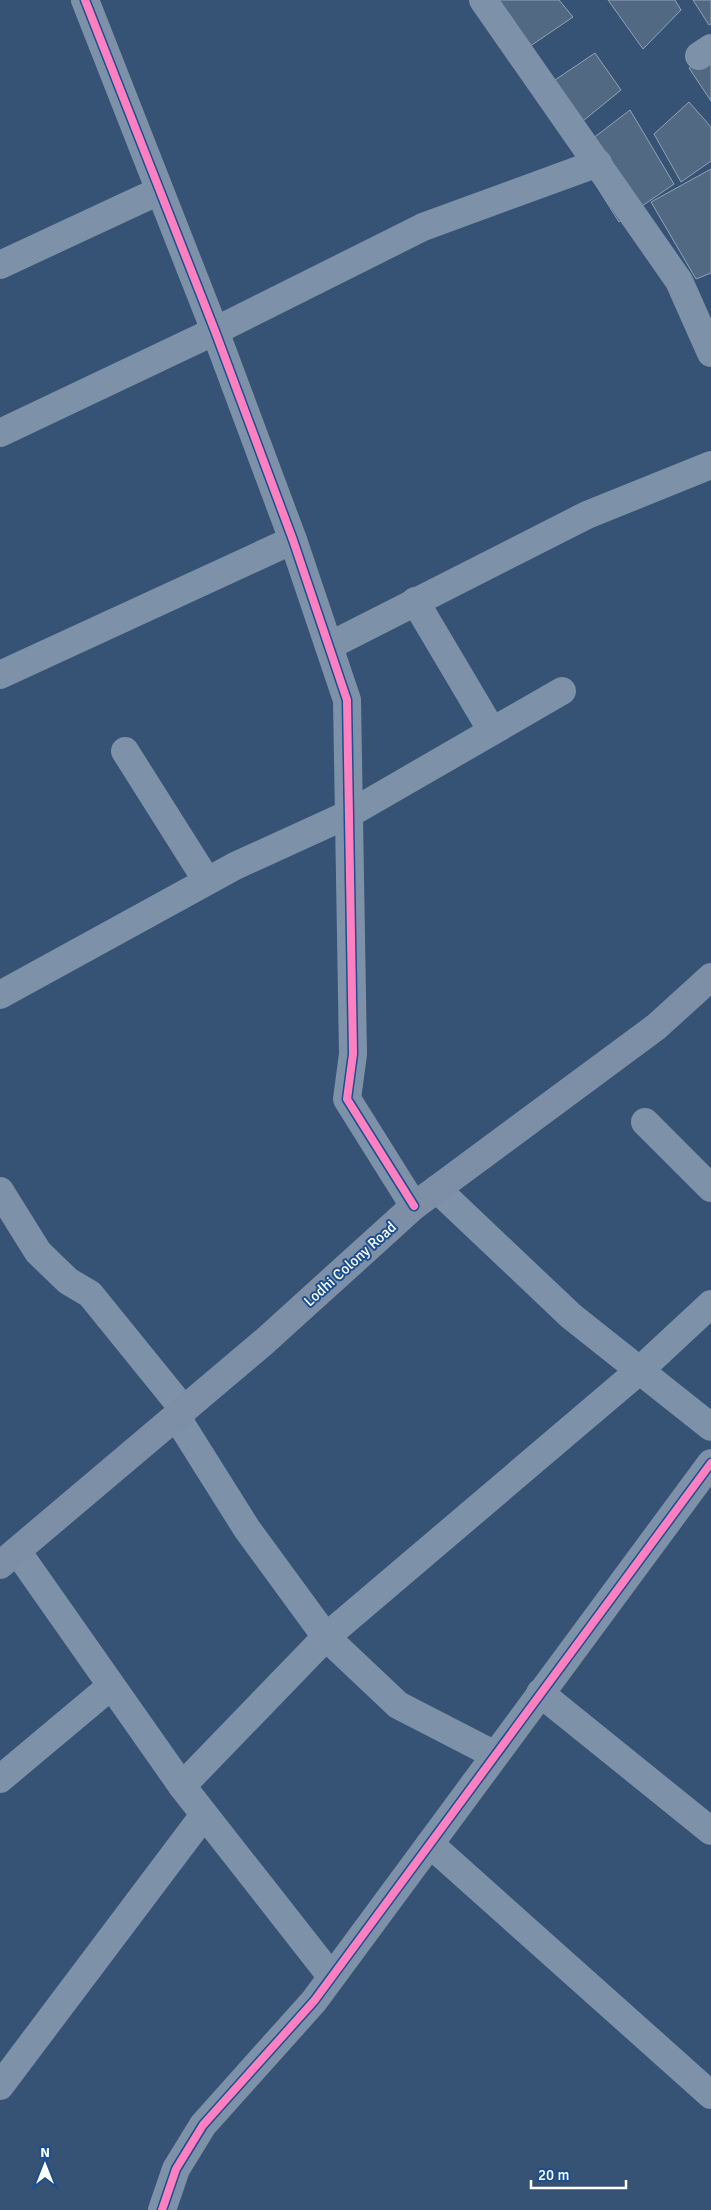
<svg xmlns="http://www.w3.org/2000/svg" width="711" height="2210" viewBox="0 0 711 2210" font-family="Signika,sans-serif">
<rect width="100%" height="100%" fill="#365274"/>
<!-- building -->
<g fill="#526984" stroke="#92a2b6">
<path d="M487,0H559L573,17L520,53Z"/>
<path d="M608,0H675L681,10L643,49Z"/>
<path d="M693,0H711V24L709,25Z"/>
<path d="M595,53L621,90L578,125L549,84Z"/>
<path d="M711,54V101L689,68Z"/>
<path d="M689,102L711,127V161L681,182L654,134Z"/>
<path d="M630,110L674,184L619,222L575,152Z"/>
<path d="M711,169V273L696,279L651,202Z"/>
</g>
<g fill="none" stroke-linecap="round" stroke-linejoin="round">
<!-- minor -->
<g stroke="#7d92a8" stroke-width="28">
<path d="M85,0L215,331L293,540L347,700L353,1054L347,1099L414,1206"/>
<path d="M483,0L679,281L711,353"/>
<path d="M699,56L711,48"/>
<path d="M0,265L159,191"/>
<path d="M0,433L215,331L423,227L598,163"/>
<path d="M415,601L492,731"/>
<path d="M329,646L587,515L711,465"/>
<path d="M0,675L293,540"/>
<path d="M125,751L207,881"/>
<path d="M0,995L235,866L349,814L562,691"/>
<path d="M645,1122L711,1188"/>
<path d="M437,1189L571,1316L711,1427"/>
<path d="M0,1191L38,1252L68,1281L90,1294L184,1410"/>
<path d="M176,1416L247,1529L326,1637L398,1705L495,1755"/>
<path d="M17,1551L182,1786L331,1976"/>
<path d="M540,1693L711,1831"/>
<path d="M0,1779L111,1686"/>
<path d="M182,1786L326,1637L640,1370L711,1304"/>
<path d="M430,1844L711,2095"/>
<path d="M0,2086L204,1815"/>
<path d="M162,2210L176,2169L203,2125L314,2001L711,1463"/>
</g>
<!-- major -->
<path stroke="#7d8ea7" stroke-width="28" d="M0,1565L265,1341L414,1206L656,1027L711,977"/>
<defs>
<g id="cycleway">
<path d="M85,0L215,331L293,540L347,700L353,1054L347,1099L414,1206"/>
<path d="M162,2210L176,2169L203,2125L314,2001L711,1463"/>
</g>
</defs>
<!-- cycleway casing -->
<use href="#cycleway" stroke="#1b4f8f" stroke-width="11"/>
<!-- cycleway -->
<use href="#cycleway" stroke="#ff80c0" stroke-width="8"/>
</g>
<g text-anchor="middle" stroke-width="4" stroke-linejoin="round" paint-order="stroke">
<!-- street labels -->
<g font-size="15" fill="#fff" stroke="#1b4f8f">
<text transform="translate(350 1264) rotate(-42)" y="5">Lodhi Colony Road</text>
</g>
</g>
<!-- north arrow -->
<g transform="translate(45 2165)" stroke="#1b4f8f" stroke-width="4" paint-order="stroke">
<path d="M0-4L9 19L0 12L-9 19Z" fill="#ffffff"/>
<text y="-8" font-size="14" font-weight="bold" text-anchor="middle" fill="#ffffff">N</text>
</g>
<!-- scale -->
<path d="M531 2180v8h95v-8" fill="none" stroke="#ffffff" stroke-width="2.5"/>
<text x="538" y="2180" font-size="15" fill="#ffffff" stroke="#1b4f8f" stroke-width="4" paint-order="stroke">20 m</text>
</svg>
